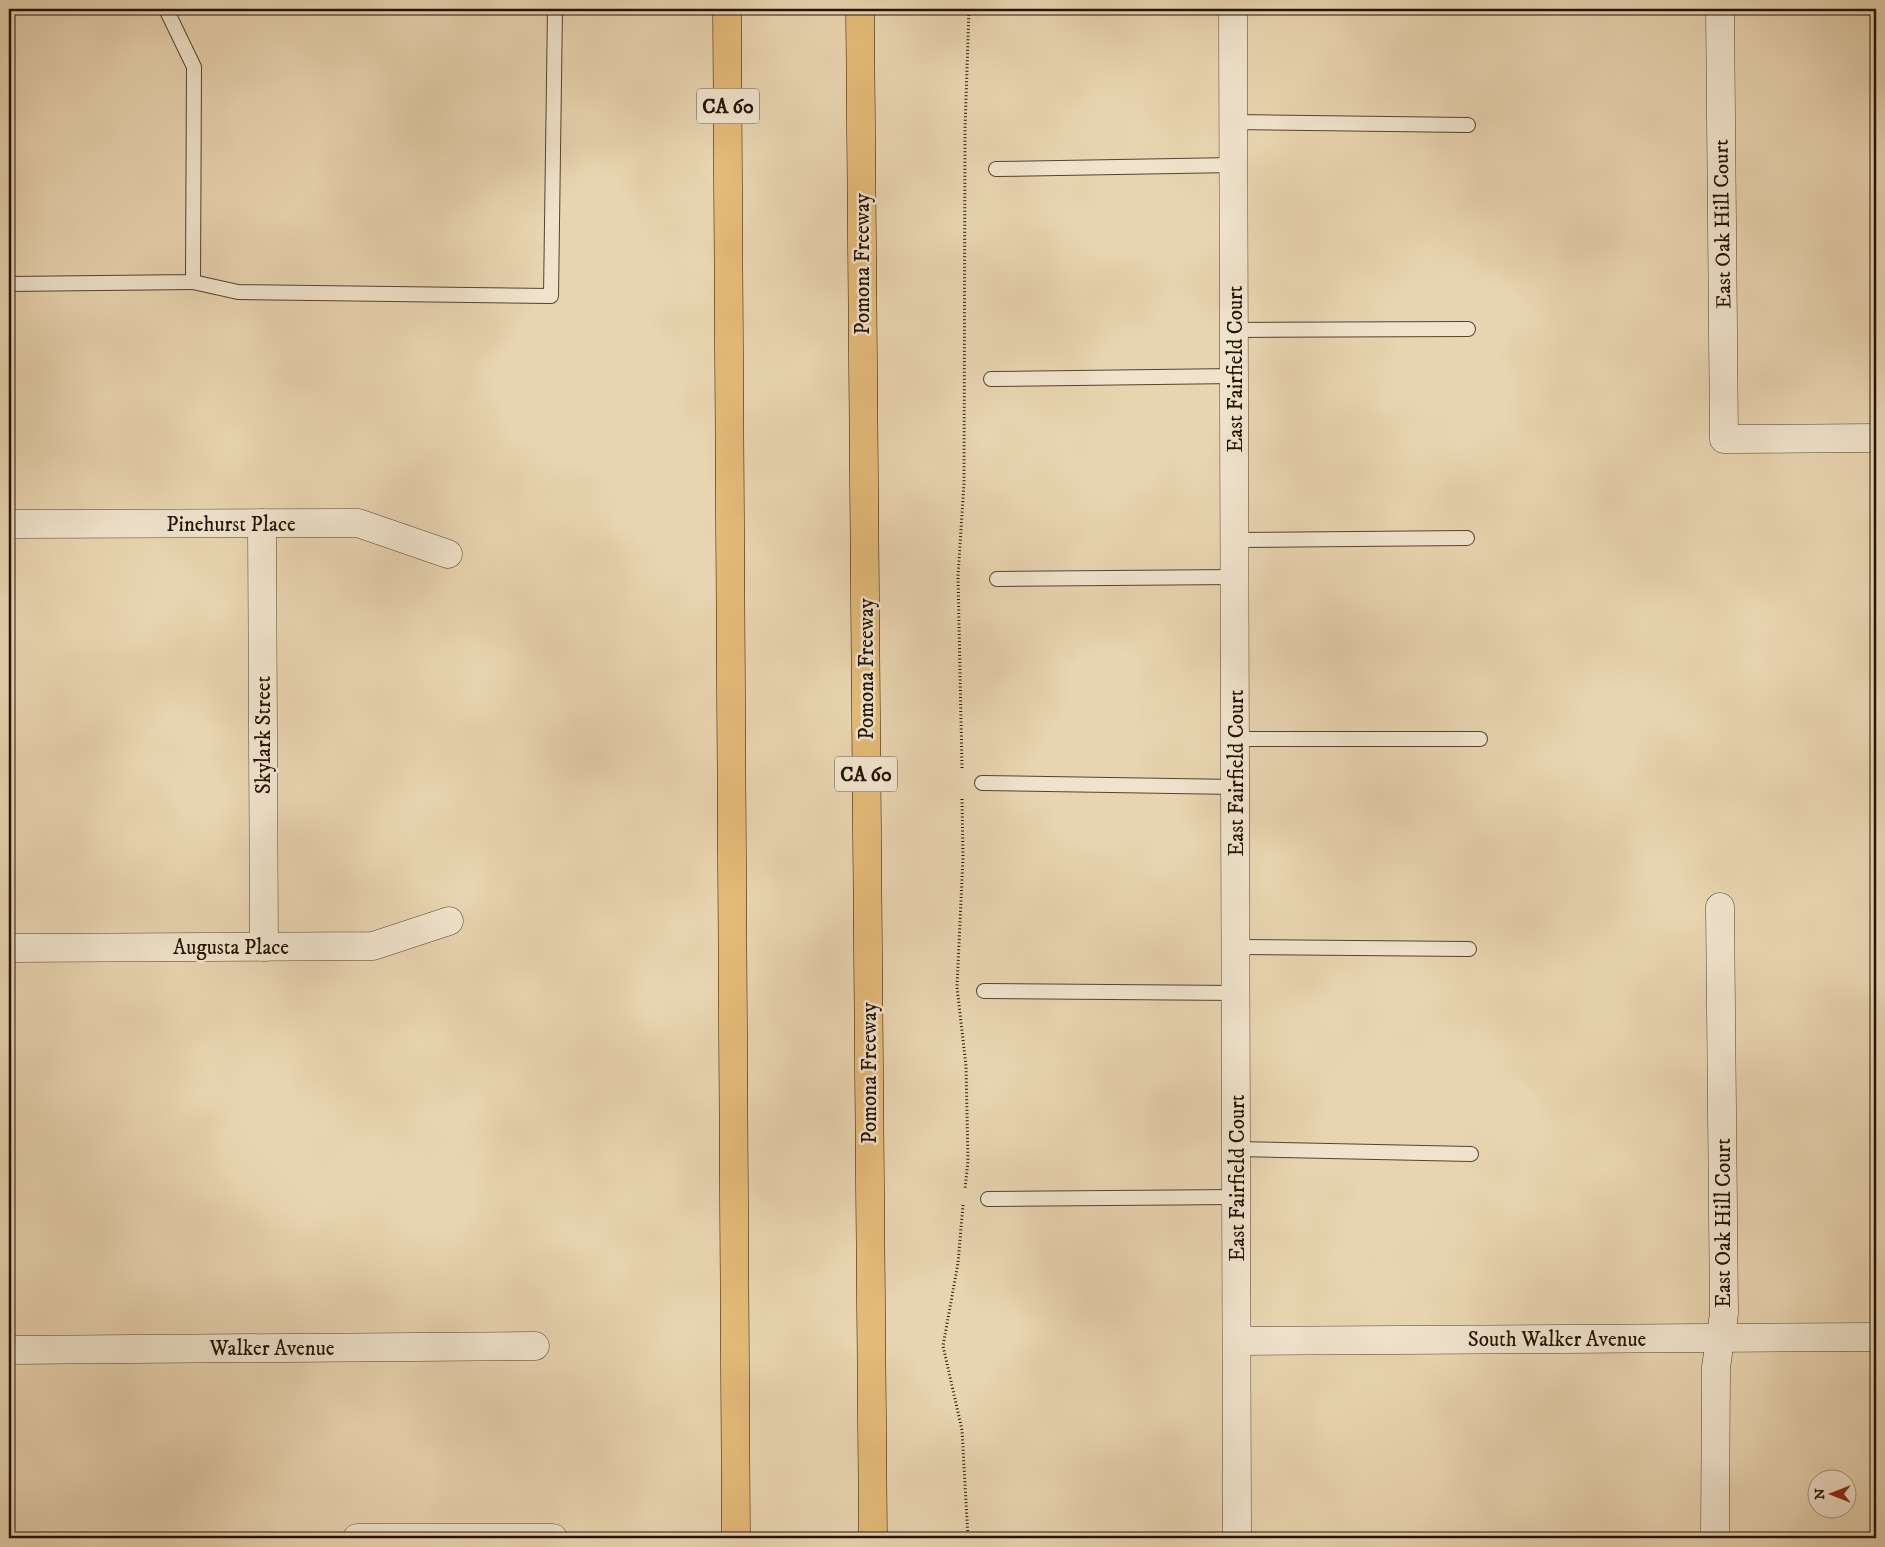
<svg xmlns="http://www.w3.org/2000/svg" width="1885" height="1547" viewBox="0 0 1885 1547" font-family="'IM FELL DW Pica',serif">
<rect width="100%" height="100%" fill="#e8d4b0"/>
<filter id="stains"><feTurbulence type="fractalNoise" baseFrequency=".004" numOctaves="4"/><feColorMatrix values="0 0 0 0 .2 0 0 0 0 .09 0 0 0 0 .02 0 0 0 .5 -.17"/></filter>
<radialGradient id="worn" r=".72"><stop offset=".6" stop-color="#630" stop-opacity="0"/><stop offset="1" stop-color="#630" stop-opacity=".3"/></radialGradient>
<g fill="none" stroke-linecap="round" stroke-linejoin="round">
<defs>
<g id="service">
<path d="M1234,122L1468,125"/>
<path d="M996,169L1234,165"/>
<path d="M193,282L238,292L551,296L555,9"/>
<path d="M9,284L193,282L194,67L166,9"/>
<path d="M1234,330L1468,329"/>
<path d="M991,379L1235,376"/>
<path d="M1236,540L1467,538"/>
<path d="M997,579L1236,577"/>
<path d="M1236,739H1480"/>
<path d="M982,783L1236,787"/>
<path d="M1237,947L1469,949"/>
<path d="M984,991L1237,993"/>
<path d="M1237,1149L1471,1154"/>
<path d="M988,1199L1237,1197"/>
</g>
<g id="minor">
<path d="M1233,9L1237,1538"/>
<path d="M1720,9L1724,439L1876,438"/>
<path d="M262,523L264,947"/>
<path d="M9,524L358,523L448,554"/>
<path d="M9,948L373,946L449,921"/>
<path d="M1238,1341L1876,1337"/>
<path d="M9,1350L535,1346"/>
<path d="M357,1538H553"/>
<path d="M1715,1538L1716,1367L1724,1314L1720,907"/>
</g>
<g id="motorway">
<path d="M727,9L736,1538"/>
<path d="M860,9L873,1538"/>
</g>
</defs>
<!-- service casing -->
<use href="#service" stroke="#544330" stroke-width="16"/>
<!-- minor casing -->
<use href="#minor" stroke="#544330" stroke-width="29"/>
<!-- motorway casing -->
<use href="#motorway" stroke="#221305" stroke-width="29"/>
<!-- path -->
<g stroke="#221305" stroke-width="3" stroke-dasharray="1 2.5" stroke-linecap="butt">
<path d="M962,768L958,576L964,483L965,129L969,9"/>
<path d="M962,799L963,857L957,987L966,1066L968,1161L965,1189"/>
<path d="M963,1205L958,1263L943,1346L962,1430L968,1538"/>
</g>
<!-- service -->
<use href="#service" stroke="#f0e3cc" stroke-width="14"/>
<!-- minor -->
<use href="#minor" stroke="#f0e3cc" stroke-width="28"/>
<!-- motorway -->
<use href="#motorway" stroke="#e4ba78" stroke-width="28"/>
</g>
<g text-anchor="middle" stroke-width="5" stroke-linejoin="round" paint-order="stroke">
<!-- shield labels -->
<g fill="#f0e3cc" stroke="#605141" stroke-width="1">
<rect x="697" y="88.5" width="62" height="35" rx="4"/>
<rect x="835" y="756.5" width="62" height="35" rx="4"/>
</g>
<g font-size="20" font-weight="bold" fill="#221305">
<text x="728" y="113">CA 60</text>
<text x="866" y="781">CA 60</text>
</g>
<!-- street labels -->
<g font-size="21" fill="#221305" stroke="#f0e3cc">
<text transform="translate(1722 224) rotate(-91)" y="7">East Oak Hill Court</text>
<text transform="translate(862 264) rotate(-90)" y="7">Pomona Freeway</text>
<text transform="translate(1235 369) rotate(-90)" y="7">East Fairfield Court</text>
<text x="231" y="531">Pinehurst Place</text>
<text transform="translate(866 669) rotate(-90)" y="7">Pomona Freeway</text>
<text transform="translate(263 735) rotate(-90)" y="7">Skylark Street</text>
<text transform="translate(1236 773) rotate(-90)" y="7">East Fairfield Court</text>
<text x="231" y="954">Augusta Place</text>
<text transform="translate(869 1073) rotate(-90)" y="7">Pomona Freeway</text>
<text transform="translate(1237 1178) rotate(-90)" y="7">East Fairfield Court</text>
<text transform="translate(1723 1223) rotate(-90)" y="7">East Oak Hill Court</text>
<text x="1557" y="1346">South Walker Avenue</text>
<text x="272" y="1355">Walker Avenue</text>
</g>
</g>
<!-- margin -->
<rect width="1885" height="1547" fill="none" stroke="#e8d4b0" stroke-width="30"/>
<rect x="10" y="10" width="1865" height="1527" fill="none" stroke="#221305" stroke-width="2.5"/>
<rect x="15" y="15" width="1855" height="1517" fill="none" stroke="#221305"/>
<!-- north arrow -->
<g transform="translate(1832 1494) rotate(270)"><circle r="24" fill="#f0e3cc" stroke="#9e907c"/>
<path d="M0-4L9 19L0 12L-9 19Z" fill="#8f2418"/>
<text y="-8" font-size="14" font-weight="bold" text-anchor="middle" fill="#221305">N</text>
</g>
<rect width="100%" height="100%" filter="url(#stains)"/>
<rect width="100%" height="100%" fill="url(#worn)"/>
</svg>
